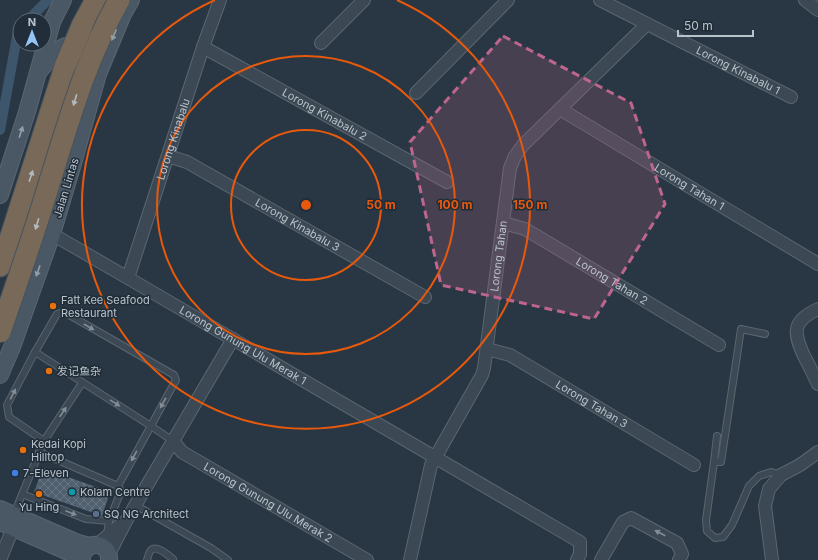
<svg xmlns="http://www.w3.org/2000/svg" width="818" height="560" viewBox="0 0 818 560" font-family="Inter,'Noto Sans SC',sans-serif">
<defs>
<pattern id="building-cross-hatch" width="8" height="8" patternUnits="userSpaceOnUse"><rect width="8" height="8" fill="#51606e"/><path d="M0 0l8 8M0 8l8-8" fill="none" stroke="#687582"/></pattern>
</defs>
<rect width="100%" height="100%" fill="#283743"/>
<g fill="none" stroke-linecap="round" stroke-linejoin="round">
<!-- canal -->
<g stroke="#3e566c" stroke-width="10">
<path d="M28,20L48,0"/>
<path d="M0,130L18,31L20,29"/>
</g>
</g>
<!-- building -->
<path fill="url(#building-cross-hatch)" d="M43,468L110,492L102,516L34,492Z"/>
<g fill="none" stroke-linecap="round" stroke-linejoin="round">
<defs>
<g id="lane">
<path d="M765,334L741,329L721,462H714L706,520L707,531L715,538L723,537L732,525L749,486L759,476L771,472L781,475"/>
<path d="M35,352L151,426L173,441"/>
<path d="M44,441L9,417L7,405L35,352L57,314L64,312L174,375L176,380L118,486"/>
<path d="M39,452L118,486"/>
<path d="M714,462L717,436"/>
<path d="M22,494L86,519L109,521"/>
<path d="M135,505L211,548L228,560"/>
<path d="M14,514L44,441L82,383"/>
<path d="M107,535L109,521L121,491L118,486"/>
<path d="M147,560C148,557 149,552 151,550C157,545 168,555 173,559L172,560"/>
</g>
<g id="street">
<path id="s1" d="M600,0L791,97"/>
<path d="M805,0L818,10"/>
<path d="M321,43L364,0"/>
<path id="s2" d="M203,47L447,182"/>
<path d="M416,93L508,0"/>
<path id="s3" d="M560,109L818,264"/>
<path id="s4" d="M168,156L187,162L425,297"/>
<path id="s5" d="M503,223L525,229L719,345"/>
<path id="s6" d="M52,234L128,278L580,542V554L577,560"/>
<path id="s7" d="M128,278L203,47L220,0"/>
<path d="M818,309C792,321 793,332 804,356C809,365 813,374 818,384"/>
<path id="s8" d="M487,349L510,355L694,465"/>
<path id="s9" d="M173,441L182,452L367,560"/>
<path d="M98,544L121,524"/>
<path d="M109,554L126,521L233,339"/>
<path d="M0,560L13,528"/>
<path id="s10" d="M410,560L431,465L482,375L484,368L510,168L515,156L523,145L647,24"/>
<path d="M601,560L623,522L631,518L677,543L682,554L679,560"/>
<path d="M772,560L765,506L769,489L781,475L800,465L818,452"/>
</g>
<g id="secondary">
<path d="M40,70C51,58 63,38 82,47"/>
<path d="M0,195L27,112L52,22L63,0"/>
<path d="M0,375L12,347L52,234L72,167L98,74L123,14L131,0"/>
<path d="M0,509L78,543L90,546"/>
<path d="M0,522L73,554L82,560"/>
<path d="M84,552C92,539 110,545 109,560"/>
</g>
<g id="highway">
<path d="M82,26L96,0"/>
<path d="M0,266L11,236L66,64"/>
</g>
</defs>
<!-- lane casing -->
<use href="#lane" stroke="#5a6670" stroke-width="8"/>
<!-- street casing -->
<use href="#street" stroke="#5a6670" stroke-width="14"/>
<!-- secondary casing -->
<use href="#secondary" stroke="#5a6670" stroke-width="18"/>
<!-- highway casing -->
<use href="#highway" stroke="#47535d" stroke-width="23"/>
<!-- lane -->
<use href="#lane" stroke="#3c4853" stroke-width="6"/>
<!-- street -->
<use href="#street" stroke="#3c4853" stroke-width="12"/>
<!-- secondary -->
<use href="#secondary" stroke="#4a5866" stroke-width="16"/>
<!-- highway -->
<use href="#highway" stroke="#796959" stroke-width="21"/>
<defs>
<g id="highway-bridge">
<path d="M66,64L82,26"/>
<path d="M0,332C17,283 34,234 49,184C69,120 86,59 119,0"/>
</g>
</defs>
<!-- highway-bridge casing -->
<use href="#highway-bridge" stroke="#47535d" stroke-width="23" stroke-linecap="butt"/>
<!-- highway-bridge -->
<use href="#highway-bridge" stroke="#796959" stroke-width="21"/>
</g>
<!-- one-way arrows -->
<defs><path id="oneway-solid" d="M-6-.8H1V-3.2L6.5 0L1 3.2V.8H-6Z"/></defs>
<g fill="#929ea8">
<use href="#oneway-solid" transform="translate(114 35) rotate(113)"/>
<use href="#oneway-solid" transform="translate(21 132) rotate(-72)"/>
<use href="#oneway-solid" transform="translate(38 271) rotate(110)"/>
</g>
<g fill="#b3bac0">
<use href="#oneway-solid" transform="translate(75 100) rotate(107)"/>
<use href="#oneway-solid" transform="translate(31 176) rotate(-72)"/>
<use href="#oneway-solid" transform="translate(37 224) rotate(107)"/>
</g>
<g fill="#818c96">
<use href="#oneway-solid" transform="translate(89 327) rotate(30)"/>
<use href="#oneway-solid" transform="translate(13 394) rotate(-63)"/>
<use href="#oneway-solid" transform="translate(115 403) rotate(32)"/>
<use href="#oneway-solid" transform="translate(163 403) rotate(119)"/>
<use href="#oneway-solid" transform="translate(63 412) rotate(-57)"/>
<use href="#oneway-solid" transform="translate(134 456) rotate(119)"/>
<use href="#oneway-solid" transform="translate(71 513) rotate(21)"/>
<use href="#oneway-solid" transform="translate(660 533) rotate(-152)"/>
</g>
<!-- marked area -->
<path fill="#be658e" fill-opacity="0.2" stroke="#be658e" stroke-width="3" stroke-dasharray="8 5" stroke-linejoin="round" d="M503,36L631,103L665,204L594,319L441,285L410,142Z"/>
<!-- distance rings -->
<g fill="none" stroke="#e8590c" stroke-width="2">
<circle cx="306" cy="205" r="75"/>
<circle cx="306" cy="205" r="149"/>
<path d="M397 0A224 224 0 1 1 215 0"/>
</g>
<!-- markers -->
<g fill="#e8710a" stroke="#212d38" stroke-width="1.5">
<circle cx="53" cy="306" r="4"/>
<circle cx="49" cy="371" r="4"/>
<circle cx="23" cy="450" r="4"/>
<circle cx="39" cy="494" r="4"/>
</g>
<circle fill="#3f7fe0" stroke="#212d38" stroke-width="1.5" cx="15" cy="473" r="4"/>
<circle fill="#0f9aa8" stroke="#212d38" stroke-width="1.5" cx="72" cy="492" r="4"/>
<circle fill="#5c6f8a" stroke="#212d38" stroke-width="1.5" cx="96" cy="514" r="4"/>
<g text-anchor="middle" stroke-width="3" stroke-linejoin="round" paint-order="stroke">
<!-- street labels -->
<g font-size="11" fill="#b9c3cc" stroke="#212d38">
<text dy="4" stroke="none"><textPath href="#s1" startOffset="155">Lorong Kinabalu 1</textPath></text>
<text dy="4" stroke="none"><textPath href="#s2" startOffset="139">Lorong Kinabalu 2</textPath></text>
<text dy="4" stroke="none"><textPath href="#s7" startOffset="146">Lorong Kinabalu</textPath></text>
<text dy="4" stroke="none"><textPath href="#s3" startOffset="151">Lorong Tahan 1</textPath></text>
<text transform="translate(66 188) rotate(-73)" y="4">Jalan Lintas</text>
<text dy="4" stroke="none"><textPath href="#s4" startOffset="147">Lorong Kinabalu 3</textPath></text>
<text dy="4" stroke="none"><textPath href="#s10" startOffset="321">Lorong Tahan</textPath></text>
<text dy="4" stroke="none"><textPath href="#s5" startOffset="124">Lorong Tahan 2</textPath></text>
<text dy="4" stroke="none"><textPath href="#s6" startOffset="221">Lorong Gunung Ulu Merak 1</textPath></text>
<text dy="4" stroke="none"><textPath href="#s8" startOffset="119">Lorong Tahan 3</textPath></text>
<text dy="4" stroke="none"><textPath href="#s9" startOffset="114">Lorong Gunung Ulu Merak 2</textPath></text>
</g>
<!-- poi labels -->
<g font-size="11" fill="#b9c3cc" stroke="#212d38" text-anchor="start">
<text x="61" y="304">Fatt Kee Seafood<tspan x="61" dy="13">Restaurant</tspan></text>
<text x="57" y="375">发记鱼杂</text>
<text x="31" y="448">Kedai Kopi<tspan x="31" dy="13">Hilltop</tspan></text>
<text x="23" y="477">7-Eleven</text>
<text x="80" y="496">Kolam Centre</text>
<text x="39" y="511" text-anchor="middle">Yu Hing</text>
<text x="104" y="518">SQ NG Architect</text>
</g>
</g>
<circle cx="306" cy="205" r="6" fill="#e8590c" stroke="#212d38" stroke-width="2"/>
<g font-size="12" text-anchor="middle" font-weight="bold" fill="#e8590c" stroke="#212d38" stroke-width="3" stroke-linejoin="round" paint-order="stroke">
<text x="381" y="209">50 m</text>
<text x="455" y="209">100 m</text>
<text x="530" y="209">150 m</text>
</g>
<!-- north arrow -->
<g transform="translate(32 32)"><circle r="19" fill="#212d38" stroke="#5e6973"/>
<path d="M0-3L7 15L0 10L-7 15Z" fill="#94c5f7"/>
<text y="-6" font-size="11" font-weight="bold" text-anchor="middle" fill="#b9c3cc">N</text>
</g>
<!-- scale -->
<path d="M678 30v6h75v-6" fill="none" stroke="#b9c3cc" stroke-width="2"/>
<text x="684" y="30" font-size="12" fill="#b9c3cc" stroke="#212d38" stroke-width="3" paint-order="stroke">50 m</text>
</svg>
